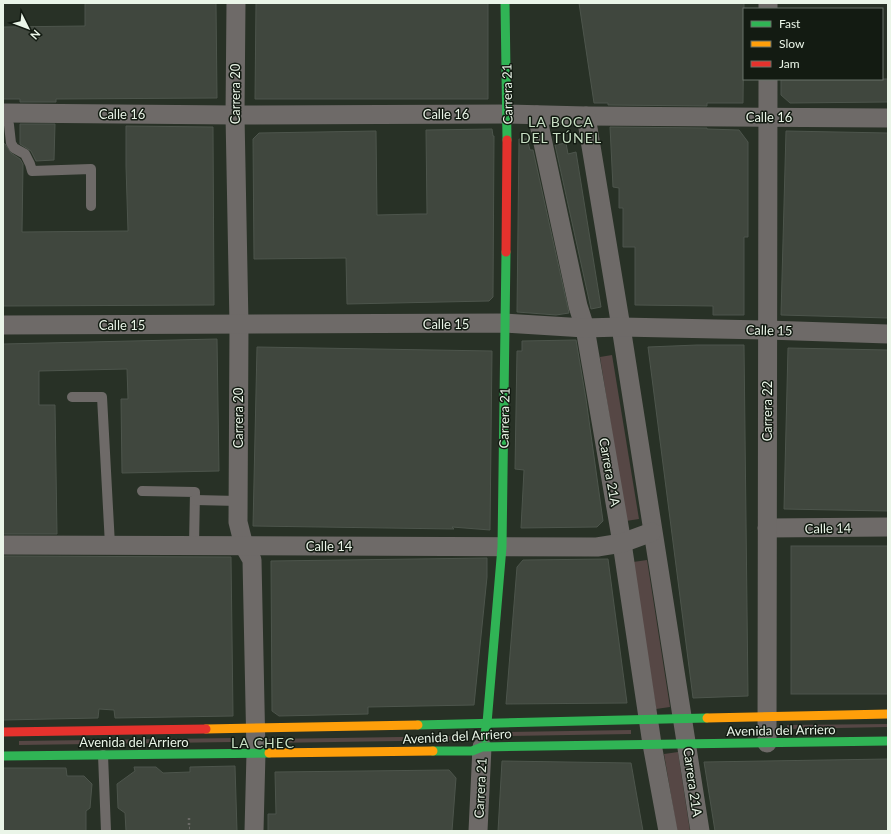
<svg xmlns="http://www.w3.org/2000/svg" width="891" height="834" viewBox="0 0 891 834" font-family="Lato,sans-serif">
<rect width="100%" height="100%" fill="#283126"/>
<!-- green -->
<g fill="#564745">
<path d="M612,355L639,519L626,521L600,357Z"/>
<path d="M647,560L670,707L656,709L633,562Z"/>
<path d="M888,724V727L787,729V725Z"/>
<path d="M631,730V734L503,736V732Z"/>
<path d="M467,736L468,740L269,743V739Z"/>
<path d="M234,738V742L19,745V741Z"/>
<path d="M678,752L690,831H677L664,754Z"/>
</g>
<!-- building -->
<g fill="#40473e" stroke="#4d554c">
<path d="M85,3H216L217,98L56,99V102H20V99H3V27L85,26Z"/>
<path d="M256,3H488V99H255Z"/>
<path d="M579,3H744L743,103H707V106L608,105V103H594Z"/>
<path d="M781,79H888V102L790,103L781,95Z"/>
<path d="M20,124H55L54,160L36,161L31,151L20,144Z"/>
<path d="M126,126L213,127L214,305L3,306V143L5,144L11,153L20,159L23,164L22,232L128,231L126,166Z"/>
<path d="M610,127L707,128V129L739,130L748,142V237H744V315H713V306L635,305V247H623V208H619V188L613,187Z"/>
<path d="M492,129L493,136H494L493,297L489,301L347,304L346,258L254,259L253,139L259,133L376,131L377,215L418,214H427L426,130Z"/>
<path d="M786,131L888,133V318L781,315Z"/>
<path d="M519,139H527L530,150H533L569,313L556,315L517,312Z"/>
<path d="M566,143L568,154L576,152L601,307L591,309L555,145Z"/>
<path d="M217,339L219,471L122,473L121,399H128L127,369L39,371V405H55L57,534H3V344Z"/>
<path d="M576,340L586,399L603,521L597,527L521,528L524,470L515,469L517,351H522V341Z"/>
<path d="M697,345H744L748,696L693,698L648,347Z"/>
<path d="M257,347L492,351L490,530L452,527L454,529L253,526Z"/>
<path d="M788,348L888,350V511L784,509Z"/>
<rect x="791" y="546" width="97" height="148"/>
<path d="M3,556L231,557L233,716L115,718L114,710L99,709L98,718L3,720Z"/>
<path d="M487,558V577L474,705L368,707V714L279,716L272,711L271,561Z"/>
<path d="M608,559L627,703L506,704L517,567L523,560Z"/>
<path d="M888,759V831H715L704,762Z"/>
<path d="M502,761L631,763L643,831H498Z"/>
<path d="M235,766L237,831H126L125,813L118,808L117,784L135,771L134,767H156L163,773L190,772V767Z"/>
<path d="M3,768H66L67,776H84L92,784L90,808L86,811V831H3Z"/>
<path d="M449,770L456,778L452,831H268V814H276L275,772Z"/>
</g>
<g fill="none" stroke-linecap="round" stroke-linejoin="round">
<!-- path -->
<path stroke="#696965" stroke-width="2.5" stroke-dasharray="2 3" stroke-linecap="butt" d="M189,818V828H190"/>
<!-- lane -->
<g stroke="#6e6a68" stroke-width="10">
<path d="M6,113L9,125L11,143L14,148L25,154L30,164L32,171L91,169V206"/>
<path d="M72,397H102L110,545"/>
<path d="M142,491L195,492L194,546"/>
<path d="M195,500L238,501"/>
<path d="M103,755L106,831"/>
</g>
<!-- street -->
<g stroke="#6e6a68" stroke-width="19">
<path d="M236,3L235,115L239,325L238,522L244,546L252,560L256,753L254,831"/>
<path d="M768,9V3"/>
<path d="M3,113L235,115L507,114L586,116L888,118"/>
<path d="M537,115L578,306L585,328L622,543L652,744L668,831"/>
<path d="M586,116L621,327L700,831"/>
<path d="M3,325L505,323L585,328L621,327L767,330L888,334"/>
<path d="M767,528L888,527"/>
<path d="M3,545L597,547L622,543L652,532"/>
<path d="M767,743L768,79"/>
<path d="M478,831L482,747"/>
</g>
<!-- fast -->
<g stroke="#30b455" stroke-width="9">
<path d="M505,3L507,140"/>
<path d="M418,725L707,718"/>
<path d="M484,738L487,723L502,547L506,252"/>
<path d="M433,751H472L482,747L888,741"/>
<path d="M3,756L269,753"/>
</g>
<!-- slow -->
<g stroke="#ff9f0a" stroke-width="9">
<path d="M707,718L888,714"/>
<path d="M206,729L418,725"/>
<path d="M269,753L433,751"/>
</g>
<!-- jam -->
<g stroke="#e5322d" stroke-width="9">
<path d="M506,252L507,140"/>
<path d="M3,732L206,729"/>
</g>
</g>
<g text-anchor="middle" stroke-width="3" stroke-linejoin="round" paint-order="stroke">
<!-- street labels -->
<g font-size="13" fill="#eaf5e8" stroke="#131b12">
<text transform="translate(235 94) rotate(-90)" y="5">Carrera 20</text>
<text transform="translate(507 94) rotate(-91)" y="5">Carrera 21</text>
<text x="122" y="119">Calle 16</text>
<text x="446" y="119">Calle 16</text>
<text x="769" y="122">Calle 16</text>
<text x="446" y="329">Calle 15</text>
<text x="122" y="330">Calle 15</text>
<text transform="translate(769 330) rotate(1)" y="5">Calle 15</text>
<text transform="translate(767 411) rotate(-90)" y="5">Carrera 22</text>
<text transform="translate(238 418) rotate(-90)" y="5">Carrera 20</text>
<text transform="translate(504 418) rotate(-89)" y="5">Carrera 21</text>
<text transform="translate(610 472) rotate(80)" y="5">Carrera 21A</text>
<text transform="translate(828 528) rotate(-1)" y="5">Calle 14</text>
<text x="329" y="551">Calle 14</text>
<text transform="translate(781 730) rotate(-1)" y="5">Avenida del Arriero</text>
<text transform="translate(457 736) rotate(-3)" y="5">Avenida del Arriero</text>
<text x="134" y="747">Avenida del Arriero</text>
<text transform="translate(693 782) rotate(82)" y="5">Carrera 21A</text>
<text transform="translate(480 788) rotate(-87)" y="5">Carrera 21</text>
</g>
<!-- neighbourhood labels -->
<g font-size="14" letter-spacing="1" fill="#c8dfc4" stroke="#131b12">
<text x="561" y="127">LA BOCA<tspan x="561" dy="16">DEL TÚNEL</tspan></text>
<text x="263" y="748">LA CHEC</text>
</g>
</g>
<!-- border -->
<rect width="891" height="834" fill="none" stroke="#eaf5e8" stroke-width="8"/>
<!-- legend -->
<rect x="743" y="8" width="140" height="72" fill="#131b12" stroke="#697268"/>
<rect x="751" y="21" width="20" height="6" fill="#30b455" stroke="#697268"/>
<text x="779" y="28" font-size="12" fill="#eaf5e8">Fast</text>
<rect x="751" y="41" width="20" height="6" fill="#ff9f0a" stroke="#697268"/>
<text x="779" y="48" font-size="12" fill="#eaf5e8">Slow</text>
<rect x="751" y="61" width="20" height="6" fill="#e5322d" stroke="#697268"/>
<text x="779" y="68" font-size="12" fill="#eaf5e8">Jam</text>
<!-- north arrow -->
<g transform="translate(28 28) rotate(132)" stroke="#131b12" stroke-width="3" paint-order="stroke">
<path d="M0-3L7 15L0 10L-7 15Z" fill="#eaf5e8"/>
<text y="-6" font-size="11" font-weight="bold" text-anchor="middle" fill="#eaf5e8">N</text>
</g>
</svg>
